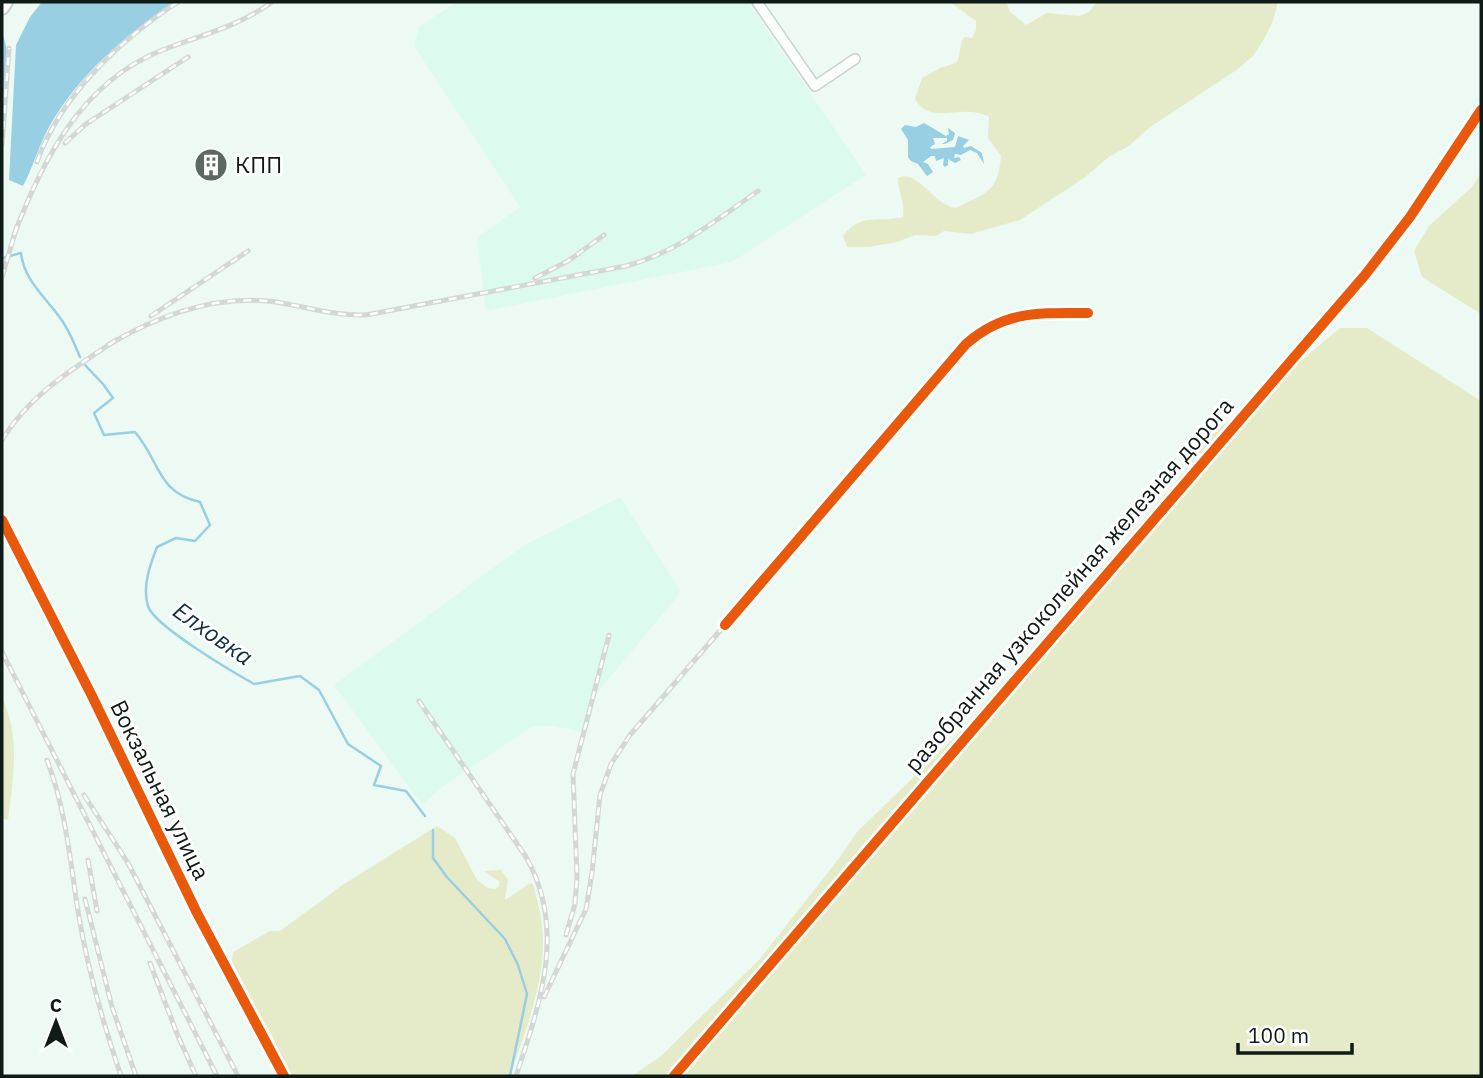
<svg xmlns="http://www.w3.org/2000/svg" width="1483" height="1078" viewBox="0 0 1483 1078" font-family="'IBM Plex Sans',sans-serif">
<rect width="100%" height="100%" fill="#edf9f3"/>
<!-- built -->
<g fill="#dcfbee">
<path d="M457,2H748L866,175L732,262L486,311L477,238L520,207L414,46L419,27Z"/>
<path d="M620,497L680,590L677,597L596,694L587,733L553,726H533L442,787L422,805L334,685L523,546Z"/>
</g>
<!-- green -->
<g fill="#e5ebc8">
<path d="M950,2H1006L1010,12L1026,25L1047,13L1079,16L1089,12L1096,3L1102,2H1278L1273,21L1264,39L1254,55L1238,69L1150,127L1129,146L1110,156L1084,178L1020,220L971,234L944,231L936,236L915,235L897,242L869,247H847L843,236C860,212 880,223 903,217C905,199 897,190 898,178C917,168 933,205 956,208C985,193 998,193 1001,156L988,138L989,117C962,102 931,127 915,99L922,78L940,68L956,63C962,54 958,46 964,37L972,38L976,30V21Z"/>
<path d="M1481,173V314L1422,277L1414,251L1429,226L1472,187Z"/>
<path d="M1340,328H1367L1481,401V1076H632L661,1056L759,960L837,861L857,832L961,731L1185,471L1202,443Z"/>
<path d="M2,697C21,740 13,775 8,820L4,819L2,821Z"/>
<path d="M437,826L455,838L477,880L488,888L495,889L499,886V881L484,871L501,870L508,880L505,900L529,884L532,883L534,888C537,900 541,913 542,926C548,972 526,1033 509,1076H290C285,1066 271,1030 266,1026L232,962L233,952L270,931H280L344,884Z"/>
</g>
<!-- water -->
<g fill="#99cfe2">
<path d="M42,2H174C124,37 80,73 49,127C39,145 33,167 23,186L9,180L16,45L30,17Z"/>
<path d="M2,31L7,50L2,126Z"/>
<path d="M924,123L946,136L949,134L948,128L955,133L953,140L945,144H942L947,141V138H933L935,144L930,147L931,149L955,147L958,136L969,140L963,146L964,148L971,146L982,153L984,164L977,153L970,150L961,155L955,154L954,158L959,157L961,160L955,163L948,159V165L945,167L943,165L944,158L936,161L935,156H931L923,162L928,164L933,172L927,176L918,164L911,161L908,157V140L901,129L905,125L916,127Z"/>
</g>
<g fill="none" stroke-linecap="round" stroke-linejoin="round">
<!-- stream -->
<g stroke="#99cfe2" stroke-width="2.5">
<path d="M2,258L21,253C24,282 48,299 63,322C70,333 75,345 80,357"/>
<path d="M85,365L103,384L113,398L94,413L104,435L135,432C160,461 157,493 200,502L210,525L195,541L176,538L157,547C150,565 142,587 148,606C154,626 233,672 254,684L300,676L319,690L348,744L381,766L374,785L406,791L425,816"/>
<path d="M433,830V858L446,876L505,939L518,965L527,994L510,1076"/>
</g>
<defs>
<g id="street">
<path d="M757,2L815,86L855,59"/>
<path d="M2,520L92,696L197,913L284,1076"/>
<path d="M725,625L966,344C1005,310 1040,313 1088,313"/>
<path d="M674,1076L1365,275L1410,217L1481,110"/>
</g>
<path id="secondary" d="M2,8L6,2"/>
</defs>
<!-- street casing -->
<use href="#street" stroke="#c8d4ce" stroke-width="12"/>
<!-- secondary casing -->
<use href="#secondary" stroke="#c8d4ce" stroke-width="16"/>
<!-- street -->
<use href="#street" stroke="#fcfefd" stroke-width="9"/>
<!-- secondary -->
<use href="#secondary" stroke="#fcfefd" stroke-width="12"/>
<defs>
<g id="rail">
<path d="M65,143L86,124L188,57"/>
<path d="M2,145L9,48"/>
<path d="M37,162C60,96 120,40 178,2"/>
<path d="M14,235C42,161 81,83 160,51C200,35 236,28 272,2"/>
<path d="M2,277L17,226"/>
<path d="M535,278L568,261L604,235"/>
<path d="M151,316L248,251"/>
<path d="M108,345C159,315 216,294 276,302C308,307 333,316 366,315L626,266C676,253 716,220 758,191"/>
<path d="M2,440C30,394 73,369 116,340"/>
<path d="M2,652L217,1076"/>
<path d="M419,701L526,857C567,929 540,1004 516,1076"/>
<path d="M47,760C66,810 70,860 78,911C87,967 103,1023 121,1076"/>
<path d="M84,795L128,863L238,1076"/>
<path d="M88,860L97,911"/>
<path d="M85,899L112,1007L136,1076"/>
<path d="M566,935L575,904L577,877L573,774L609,635"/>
<path d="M150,963L178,1036L196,1076"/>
<path d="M544,997L586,909L592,873L600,795L611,764L630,735L725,625"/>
</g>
</defs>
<!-- rail casing -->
<use href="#rail" stroke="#d3d7d5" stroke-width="5"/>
<!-- rail -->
<use href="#rail" stroke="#fff" stroke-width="2.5" stroke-dasharray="8" stroke-linecap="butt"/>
<defs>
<g id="cycleway">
<path d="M2,520L92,696L197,913L284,1076"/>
<path d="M725,625L966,344C1005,310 1040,313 1088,313"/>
<path d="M674,1076L1365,275L1410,217L1481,110"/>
</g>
</defs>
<!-- cycleway casing -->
<use href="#cycleway" stroke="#fff" stroke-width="15"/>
<!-- cycleway -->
<use href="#cycleway" stroke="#e8590c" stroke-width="10"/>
</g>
<!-- icons -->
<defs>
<symbol id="building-disc" viewBox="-11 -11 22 22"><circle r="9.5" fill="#5c6963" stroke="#fff"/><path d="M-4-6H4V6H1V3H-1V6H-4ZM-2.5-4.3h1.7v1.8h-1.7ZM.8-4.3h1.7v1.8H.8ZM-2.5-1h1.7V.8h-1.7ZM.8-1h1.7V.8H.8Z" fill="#fff"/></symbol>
</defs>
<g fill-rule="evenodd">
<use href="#building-disc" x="192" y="146" width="38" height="38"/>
</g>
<g text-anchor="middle" stroke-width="6" stroke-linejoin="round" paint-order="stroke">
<!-- poi labels -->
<g font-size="23" fill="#0e1b16" stroke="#fff" text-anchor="start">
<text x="235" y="173">КПП</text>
</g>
<!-- street labels -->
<g font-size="23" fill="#0e1b16" stroke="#fff">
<text transform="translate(1069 585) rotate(-49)" y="8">разобранная узкоколейная железная дорога</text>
<text transform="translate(160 790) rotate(64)" y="8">Вокзальная улица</text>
</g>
<!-- water labels -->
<g font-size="24" font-style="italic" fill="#0e313e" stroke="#fff">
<text transform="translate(213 634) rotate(35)" y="8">Елховка</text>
</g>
</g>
<!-- border -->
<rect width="1483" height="1078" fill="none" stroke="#0e1b16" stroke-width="7"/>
<!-- north arrow -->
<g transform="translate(56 1022)" stroke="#ffffff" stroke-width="5" paint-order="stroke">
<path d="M0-5L12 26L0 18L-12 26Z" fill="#0e1b16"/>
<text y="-10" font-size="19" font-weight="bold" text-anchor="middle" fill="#0e1b16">С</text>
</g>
<!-- scale -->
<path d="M1238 1043v10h114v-10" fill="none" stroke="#0e1b16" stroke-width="3.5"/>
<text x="1248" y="1043" font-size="21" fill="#0e1b16" stroke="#ffffff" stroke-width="5" paint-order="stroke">100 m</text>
</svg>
